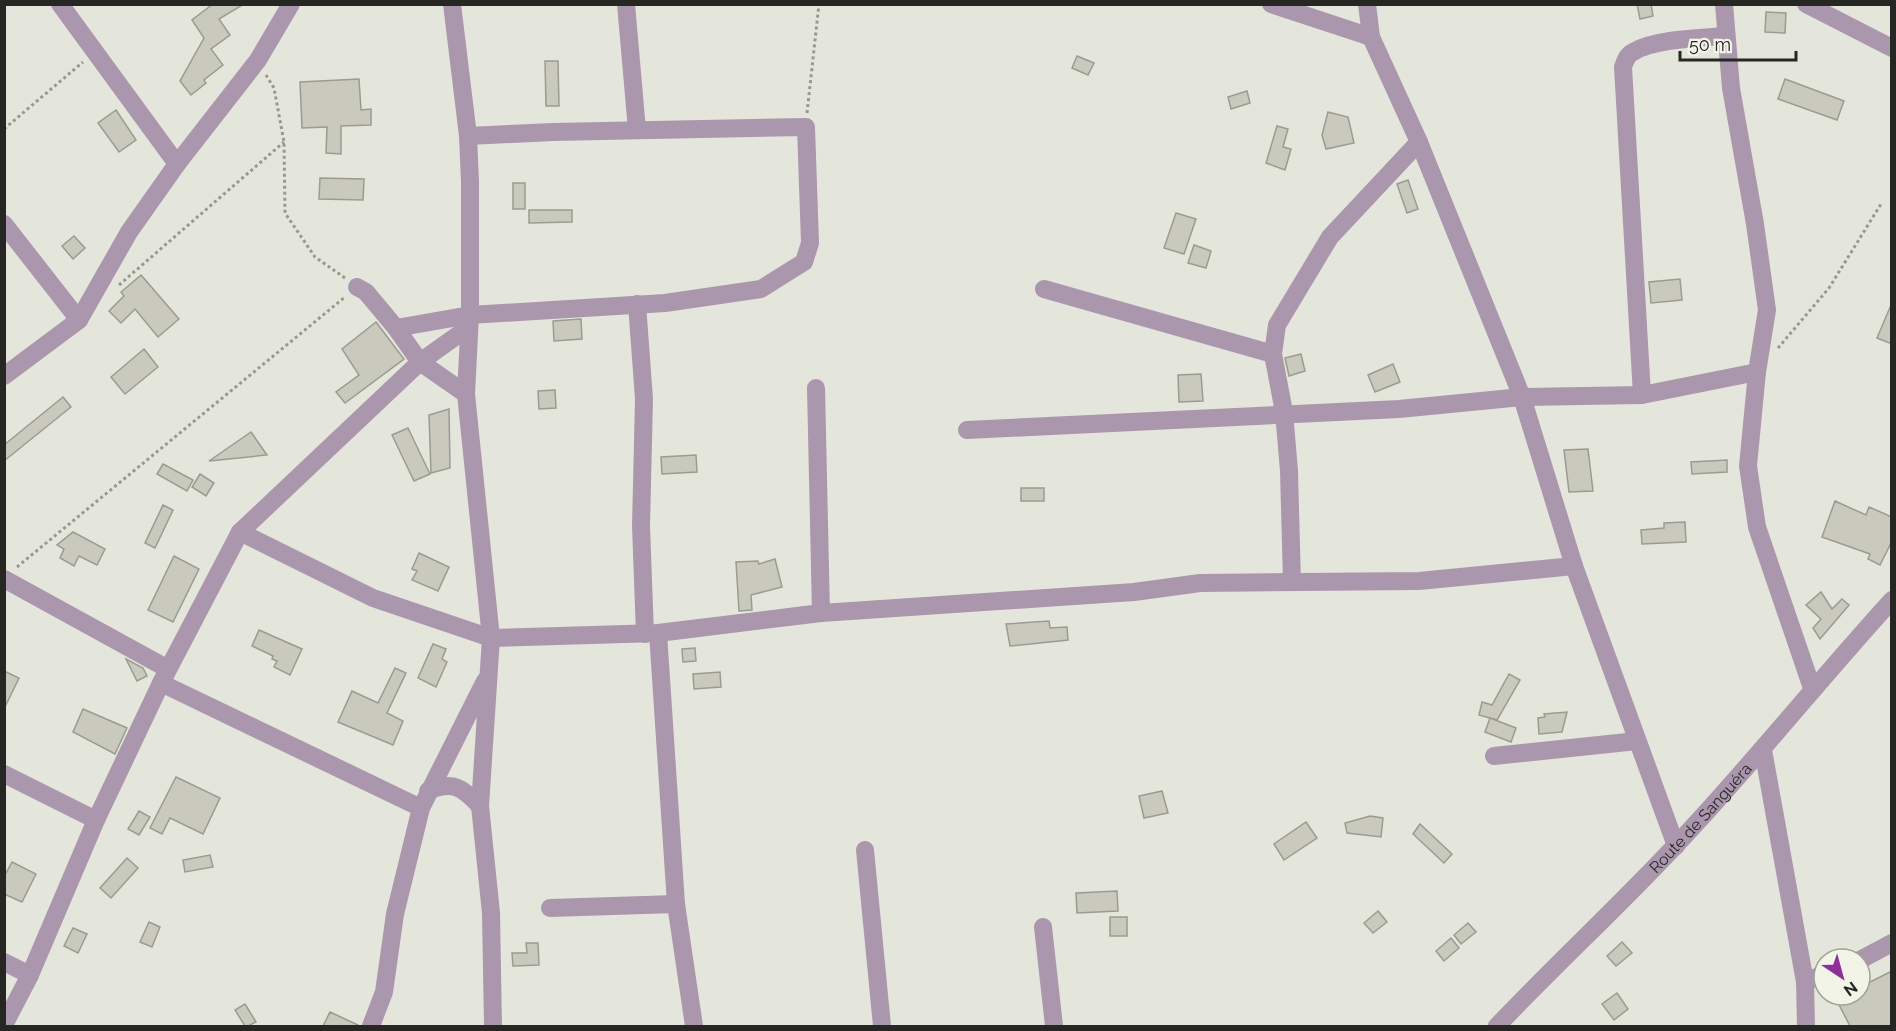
<svg xmlns="http://www.w3.org/2000/svg" width="1896" height="1031" viewBox="0 0 1896 1031" font-family="Raleway,sans-serif">
<rect width="100%" height="100%" fill="#e5e6db"/>
<!-- building -->
<g fill="#c9c9be" stroke="#9b9c91" stroke-width="1.5">
<path d="M213,4H244L219,19L230,35L211,49L223,65L204,80L206,83L191,95L180,81L204,38L192,20Z"/>
<path d="M1637,4H1651L1653,16L1640,19Z"/>
<path d="M1766,12L1786,13L1785,33L1765,32Z"/>
<path d="M1077,56L1094,63L1088,75L1072,68Z"/>
<path d="M545,61H558L559,106H546Z"/>
<path d="M359,79L361,110L371,109V125L341,126V154L326,153L327,127L302,128L300,82Z"/>
<path d="M1785,79L1844,101L1837,120L1778,99Z"/>
<path d="M1247,91L1250,103L1231,109L1228,97Z"/>
<path d="M116,110L136,140L119,152L98,123Z"/>
<path d="M1328,112L1348,117L1354,143L1326,149L1322,135Z"/>
<path d="M1277,126L1288,129L1283,147L1291,149L1285,170L1266,163Z"/>
<path d="M320,178L364,179L363,200L319,199Z"/>
<path d="M1408,180L1418,209L1407,213L1397,184Z"/>
<rect x="513" y="183" width="12" height="26"/>
<path d="M529,210H572V222L529,223Z"/>
<path d="M1176,213L1196,219L1184,254L1164,248Z"/>
<path d="M74,236L85,248L73,259L62,246Z"/>
<path d="M1194,245L1211,251L1206,268L1188,263Z"/>
<path d="M141,275L179,319L158,337L135,309L121,323L109,311L124,296L121,292Z"/>
<path d="M1680,279L1682,300L1651,303L1649,282Z"/>
<path d="M1891,305H1892V344L1877,338Z"/>
<path d="M581,319L582,339L554,341L553,321Z"/>
<path d="M376,322L404,359L345,403L336,392L359,375L342,349Z"/>
<path d="M144,349L158,367L125,394L111,377Z"/>
<path d="M1301,354L1305,371L1289,376L1285,358Z"/>
<path d="M1393,364L1400,382L1375,392L1368,375Z"/>
<path d="M1201,374L1203,401L1179,402L1178,375Z"/>
<path d="M555,390L556,408L539,409L538,391Z"/>
<path d="M63,397L71,407L4,461V445Z"/>
<path d="M449,409L450,468L431,473L429,415Z"/>
<path d="M408,428L430,474L414,481L392,435Z"/>
<path d="M251,432L267,455L209,461Z"/>
<path d="M1588,449L1593,491L1569,492L1564,450Z"/>
<path d="M696,455L697,472L662,474L661,457Z"/>
<path d="M1727,460V472L1692,474L1691,462Z"/>
<path d="M163,464L193,480L187,491L157,474Z"/>
<path d="M200,474L214,483L206,496L192,487Z"/>
<rect x="1021" y="488" width="23" height="13"/>
<path d="M1835,501L1866,515L1869,507L1892,517V541L1880,565L1868,559L1870,554L1822,537Z"/>
<path d="M163,505L173,510L155,548L145,543Z"/>
<path d="M1685,522L1686,542L1642,544L1641,530L1664,528V523Z"/>
<path d="M73,532L105,549L97,565L79,556L74,566L60,558L64,549L57,545Z"/>
<path d="M419,553L449,567L438,591L412,580L417,571L412,569Z"/>
<path d="M174,556L199,569L173,622L148,610Z"/>
<path d="M775,559L782,587L751,595L752,610L739,611L736,562L758,561L759,564Z"/>
<path d="M1821,592L1832,609L1842,599L1849,605L1820,639L1813,628L1821,619L1806,605Z"/>
<path d="M1049,621L1050,628L1067,627L1068,640L1010,646L1006,624Z"/>
<path d="M259,630L302,649L290,675L274,667L277,661L272,659L273,656L252,646Z"/>
<path d="M433,644L446,649L442,659L447,662L436,687L418,678Z"/>
<path d="M695,648L696,661L683,662L682,649Z"/>
<path d="M126,659L143,668L147,676L137,681Z"/>
<path d="M395,668L406,673L387,713L403,721L393,745L338,722L352,691L378,703Z"/>
<path d="M4,671L19,678L4,709Z"/>
<path d="M720,672L721,687L694,689L693,674Z"/>
<path d="M1509,674L1520,680L1497,720L1479,715L1482,702L1492,705Z"/>
<path d="M83,709L127,728L115,754L73,732Z"/>
<path d="M1567,712L1562,732L1539,734L1538,718L1545,717L1544,714Z"/>
<path d="M1490,718L1516,728L1511,742L1485,732Z"/>
<path d="M176,777L220,798L203,834L170,818L162,834L150,828Z"/>
<path d="M1162,791L1168,813L1144,818L1139,796Z"/>
<path d="M139,811L150,817L139,835L128,829Z"/>
<path d="M1370,816L1383,818L1381,837L1347,833L1345,823Z"/>
<path d="M1306,822L1317,838L1284,860L1274,844Z"/>
<path d="M1420,824L1452,854L1444,863L1413,834Z"/>
<path d="M210,855L213,867L185,872L183,860Z"/>
<path d="M127,858L138,868L111,898L100,888Z"/>
<path d="M12,862L36,874L22,902L4,894V877Z"/>
<path d="M1117,891L1118,911L1077,913L1076,893Z"/>
<path d="M1378,911L1387,922L1373,933L1364,923Z"/>
<rect x="1110" y="917" width="17" height="19"/>
<path d="M149,922L160,927L152,947L140,942Z"/>
<path d="M1468,923L1476,932L1461,944L1454,935Z"/>
<path d="M73,928L87,934L78,953L64,946Z"/>
<path d="M1451,938L1459,948L1444,961L1436,951Z"/>
<path d="M1622,942L1632,953L1616,966L1607,956Z"/>
<path d="M526,943H538L539,965L513,966L512,953H527Z"/>
<path d="M1892,971V1026H1850L1834,995H1860V987Z"/>
<path d="M1617,993L1628,1009L1614,1020L1602,1004Z"/>
<path d="M245,1004L256,1022L248,1026H245L235,1010Z"/>
<path d="M330,1012L360,1026H323Z"/>
</g>
<g fill="none" stroke-linecap="round" stroke-linejoin="round">
<!-- path -->
<g stroke="#97988f" stroke-width="3" stroke-dasharray="3 3" stroke-linecap="butt">
<path d="M266,75L274,88L284,142L285,213L315,257L345,278"/>
<path d="M807,113L819,4"/>
<path d="M4,129L83,62"/>
<path d="M119,285L284,142"/>
<path d="M1778,348L1829,288L1881,204"/>
<path d="M17,567L345,297"/>
</g>
<!-- minor -->
<g stroke="#ab97ad" stroke-width="18">
<path d="M60,4L177,164"/>
<path d="M452,4L468,136L470,182V315L466,394L491,638L480,806L491,913L493,1026"/>
<path d="M626,4L637,130"/>
<path d="M1271,4L1371,37"/>
<path d="M1367,4L1371,37L1419,142L1522,397L1574,566L1676,846"/>
<path d="M1724,4L1731,88L1755,224L1767,310L1757,372L1748,466L1757,527L1812,688"/>
<path d="M1806,4L1892,48"/>
<path d="M4,224L79,320"/>
<path d="M357,287L366,292L396,328L420,362L466,394"/>
<path d="M1044,289L1273,354"/>
<path d="M637,304L644,399L641,526L645,634"/>
<path d="M396,328L470,315L665,303L761,289L804,262L810,243L806,127L553,132L468,136"/>
<path d="M4,376L79,320L129,232L177,164L258,60L291,4"/>
<path d="M816,388L821,613"/>
<path d="M1642,395L1623,67C1625,61 1627,55 1633,52C1654,39 1700,38 1725,36"/>
<path d="M967,430L1399,409L1522,397L1642,395L1757,372"/>
<path d="M240,532L373,598L491,638L658,633L821,613L1134,592L1200,583L1419,581L1574,566"/>
<path d="M4,579L168,669"/>
<path d="M1292,582L1289,471L1284,412L1273,354L1277,325L1330,237L1419,142"/>
<path d="M658,633L676,904L694,1026"/>
<path d="M161,683L421,808"/>
<path d="M1763,750L1805,982L1806,1026"/>
<path d="M1494,756L1637,741"/>
<path d="M4,774L96,820"/>
<path d="M428,791C453,780 463,788 480,806"/>
<path d="M865,850L882,1026"/>
<path d="M550,908L676,904"/>
<path d="M1043,927L1054,1026"/>
<path d="M1860,960L1892,943"/>
<path d="M4,962L30,975"/>
<path d="M1805,982L1824,974"/>
<path d="M4,1025L30,975L96,820L161,683L240,532L420,362L469,327"/>
<path d="M371,1026L384,992L395,914L421,808L485,681"/>
<path id="s1" d="M1497,1026C1555,965 1618,907 1676,845C1751,766 1818,681 1892,600"/>
</g>
</g>
<g text-anchor="middle" stroke-width="4.5" stroke-linejoin="round" paint-order="stroke">
<!-- street labels -->
<g font-size="16" fill="#262622" stroke="#f3f4e8">
<text dy="6" stroke="none"><textPath href="#s1" startOffset="291">Route de Sanguéra</textPath></text>
</g>
</g>
<!-- border -->
<rect width="1896" height="1031" fill="none" stroke="#262622" stroke-width="12"/>
<!-- north arrow -->
<g transform="translate(1842 977) rotate(144)"><circle r="28" fill="#f3f4e8" stroke="#a1a299" stroke-width="1.5"/>
<path d="M0-4.5L10 22L0 15L-10 22Z" fill="#8f309a"/>
<text y="-9" font-size="16" font-weight="bold" text-anchor="middle" fill="#262622">N</text>
</g>
<!-- scale -->
<path d="M1680 51v9h116v-9" fill="none" stroke="#262622" stroke-width="3"/>
<text x="1689" y="51" font-size="18" fill="#262622" stroke="#f3f4e8" stroke-width="4.5" paint-order="stroke">50 m</text>
</svg>
